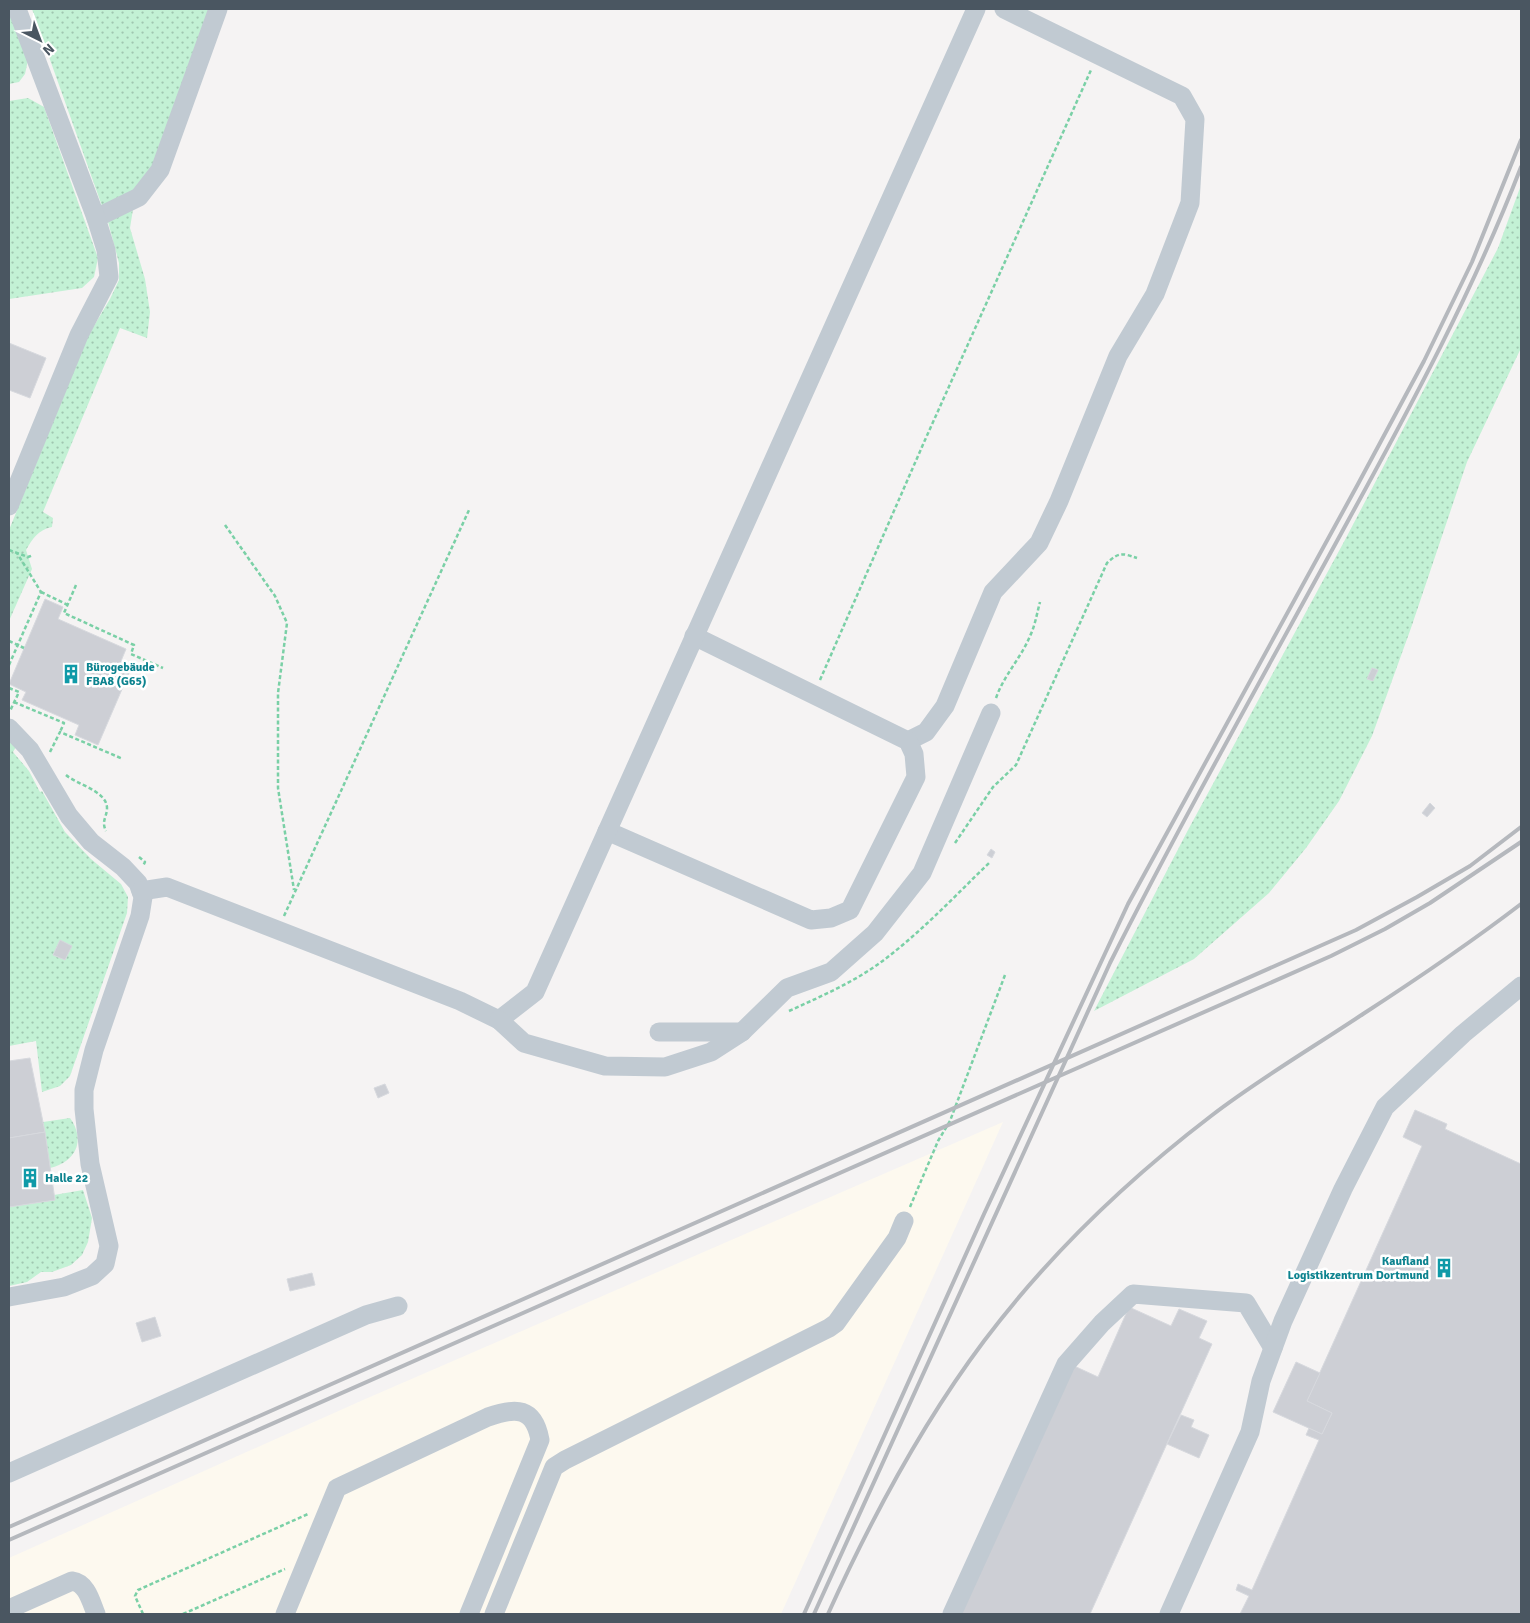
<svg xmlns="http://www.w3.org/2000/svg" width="1530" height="1623" viewBox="0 0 1530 1623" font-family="Signika,sans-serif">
<defs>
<pattern id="grass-dots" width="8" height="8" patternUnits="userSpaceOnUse" patternTransform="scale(1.25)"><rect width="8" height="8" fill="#c3f1d5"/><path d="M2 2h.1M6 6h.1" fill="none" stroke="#a0c6b0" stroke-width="1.8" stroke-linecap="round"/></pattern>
</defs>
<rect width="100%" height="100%" fill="#f5f3f3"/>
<!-- commercial -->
<path fill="#fdf9ef" d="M1003,1122L781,1614H9V1558L363,1400Z"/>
<!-- grass -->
<g fill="url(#grass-dots)">
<path d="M9,9L28,60L25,74L19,82L9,84Z"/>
<path d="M32,9H211L155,164L137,189L102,206Z"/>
<path d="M28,98L44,107L98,258L94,277L82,288L9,299V101Z"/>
<path d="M1521,185V348L1467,462L1411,628L1372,736L1339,801L1306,848L1269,893L1194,959L1094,1011L1188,830L1346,538L1498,248Z"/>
<path d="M134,203L130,228L145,279L150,312L147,338L120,328L43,512L53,518L52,527C38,530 33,538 26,550L32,569L9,621V530L88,336L110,299L119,280V263L107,218Z"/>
<path d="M9,740L16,747L13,752L29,771L40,792L42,791L65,832L91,859L121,884L128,897L127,913L70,1076L60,1086L42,1092L36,1041L9,1046Z"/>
<path d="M70,1118C86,1140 76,1162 50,1168L43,1122Z"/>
<path d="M83,1190L92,1218L88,1242L82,1255L71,1265L52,1272H41L27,1282L9,1286V1207L55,1200L54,1195Z"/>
</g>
<!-- building -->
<g fill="#cdcfd5" stroke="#d7d9de">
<path d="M9,343L46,358L30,398L9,390Z"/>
<path d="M45,599L63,607L58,619L126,649L121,661L132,666L98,745L75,735L79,725L22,700L26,692L9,684Z"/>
<path d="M1372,668L1378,670L1373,681L1367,679Z"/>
<path d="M1430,803L1435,808L1427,817L1422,813Z"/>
<path d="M991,849L995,852L992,858L987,855Z"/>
<path d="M60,940L72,946L65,960L53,955Z"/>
<path d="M30,1058L45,1132L9,1138V1061Z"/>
<path d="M385,1084L389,1093L378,1098L374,1088Z"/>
<path d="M1415,1110L1447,1124L1445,1129L1521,1164V1614H1240L1249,1596L1236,1590L1238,1584L1252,1590L1319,1440L1306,1435L1309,1428L1322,1434L1332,1413L1307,1401L1422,1146L1403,1137Z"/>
<path d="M45,1132L55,1200L9,1207V1138Z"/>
<path d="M312,1273L315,1285L290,1291L287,1279Z"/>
<path d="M1129,1307L1171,1326L1179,1309L1207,1321L1199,1338L1212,1344L1090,1614H959L1072,1365L1098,1377Z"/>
<path d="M155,1317L161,1336L142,1342L136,1323Z"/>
<path d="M1296,1362L1320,1373L1307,1401L1332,1413L1322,1434L1273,1412Z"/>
<path d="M1181,1415L1194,1420L1191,1427L1209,1435L1199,1458L1167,1444Z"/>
</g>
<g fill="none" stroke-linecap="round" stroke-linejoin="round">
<!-- path -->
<g stroke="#7ad0a6" stroke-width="2.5" stroke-dasharray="4 2.5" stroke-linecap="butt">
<path d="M225,525L275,596L287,623L278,693V788L294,890"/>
<path d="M9,550L28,557L33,555"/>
<path d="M76,585L64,613L134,645L131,654L163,668"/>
<path d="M41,592L68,605"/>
<path d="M9,641L24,648"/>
<path d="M9,665L41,592L17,553"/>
<path d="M820,680L925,440L1091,70"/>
<path d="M9,688L19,692L10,711"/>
<path d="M996,698C1004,675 1021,658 1030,636C1035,626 1037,613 1040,602"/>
<path d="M14,702L64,723L60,732"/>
<path d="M50,752L60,732L123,759"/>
<path d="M66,775C76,784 107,791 107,808C107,817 101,821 106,831"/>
<path d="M955,843L993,787L1016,765L1107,563C1119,552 1122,553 1137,558"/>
<path d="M139,857L145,862L143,866"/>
<path d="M284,916L469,510"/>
<path d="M789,1011C824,995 859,980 889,956C925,928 957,894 990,862"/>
<path d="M910,1207L938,1141L950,1121L1005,975"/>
<path d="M143,1614L135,1596L138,1590L308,1514"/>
<path d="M183,1614L285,1569"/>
</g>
<!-- minor -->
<g stroke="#c1cad2" stroke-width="19">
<path d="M96,218L139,197L160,170L218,9"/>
<path d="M9,506L79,335L109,277L106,250L96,218L17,9"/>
<path d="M9,728L30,750L69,816L91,842L123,867L138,883L143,897L140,916L94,1050L84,1090V1109L90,1164L109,1246L105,1264L92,1276L64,1287L9,1297"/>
<path d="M908,741L926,732L945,706L993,592L1039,543L1059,501L1118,356L1155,294L1190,203L1195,119L1182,96L1004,9"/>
<path d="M607,831L811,920L831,918L850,910L916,777L914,754L908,741L694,636"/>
<path d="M141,891L167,887L460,1001L499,1020L535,992L976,9"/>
<path d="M499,1020L524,1043L605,1066L665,1067L711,1052L742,1032L787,988L831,972L875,933L922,873L991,713"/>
<path d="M659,1032H742"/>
<path d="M9,1473L366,1315L398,1306"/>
<path d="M9,1609L72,1581C87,1583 91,1602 96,1614"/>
<path d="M285,1614L337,1488L488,1417C516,1407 534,1407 540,1440L469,1614"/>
<path d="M494,1614L554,1467L565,1460L829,1328L836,1323L897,1238L904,1221"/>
<path d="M952,1614L1066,1364L1102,1323L1133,1294L1246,1303L1273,1348"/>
<path d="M1169,1614L1250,1432L1261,1381L1283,1321L1343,1189L1385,1107L1463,1034L1521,986"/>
</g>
<!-- rail -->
<g stroke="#b5b8bd" stroke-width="4">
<path d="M9,1527L1356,930L1417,897L1470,866L1521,827"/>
<path d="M9,1540L1331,956L1385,929L1430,903L1521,842"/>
<path d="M804,1614L984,1214L1128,904L1358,484L1424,361L1472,262L1521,140"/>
<path d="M814,1614L1110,963C1186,812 1269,666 1349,519C1412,404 1474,289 1521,167"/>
<path d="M828,1614C871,1519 921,1425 984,1341C1048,1256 1126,1181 1211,1116C1259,1079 1312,1048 1363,1014C1417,979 1470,943 1521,904"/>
</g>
</g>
<!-- icons -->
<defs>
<symbol id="building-bare" viewBox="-9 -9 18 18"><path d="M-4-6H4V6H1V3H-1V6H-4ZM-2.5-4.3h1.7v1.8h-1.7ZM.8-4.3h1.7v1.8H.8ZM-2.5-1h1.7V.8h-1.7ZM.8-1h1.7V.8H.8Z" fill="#0f9aa8" stroke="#fff" stroke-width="2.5" paint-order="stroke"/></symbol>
</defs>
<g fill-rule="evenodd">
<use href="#building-bare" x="57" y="660" width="28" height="28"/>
<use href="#building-bare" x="16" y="1164" width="28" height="28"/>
<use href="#building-bare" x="1430" y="1254" width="28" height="28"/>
</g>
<g text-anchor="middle" stroke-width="5" stroke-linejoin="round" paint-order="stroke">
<!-- culture labels -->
<g font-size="12" font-weight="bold" fill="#0d838f" stroke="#fff" text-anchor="start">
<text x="86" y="671">Bürogebäude<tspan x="86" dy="14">FBA8 (G65)</tspan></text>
<text x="45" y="1182">Halle 22</text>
<text x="1429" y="1265" text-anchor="end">Kaufland<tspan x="1429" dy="14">Logistikzentrum Dortmund</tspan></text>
</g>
</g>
<!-- border -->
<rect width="1530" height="1623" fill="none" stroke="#4a5661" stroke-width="20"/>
<!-- north arrow -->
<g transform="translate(40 40) rotate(138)" stroke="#ffffff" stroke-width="4" paint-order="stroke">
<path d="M0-4L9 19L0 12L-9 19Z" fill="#4a5661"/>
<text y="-8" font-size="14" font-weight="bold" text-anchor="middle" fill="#4a5661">N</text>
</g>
</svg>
